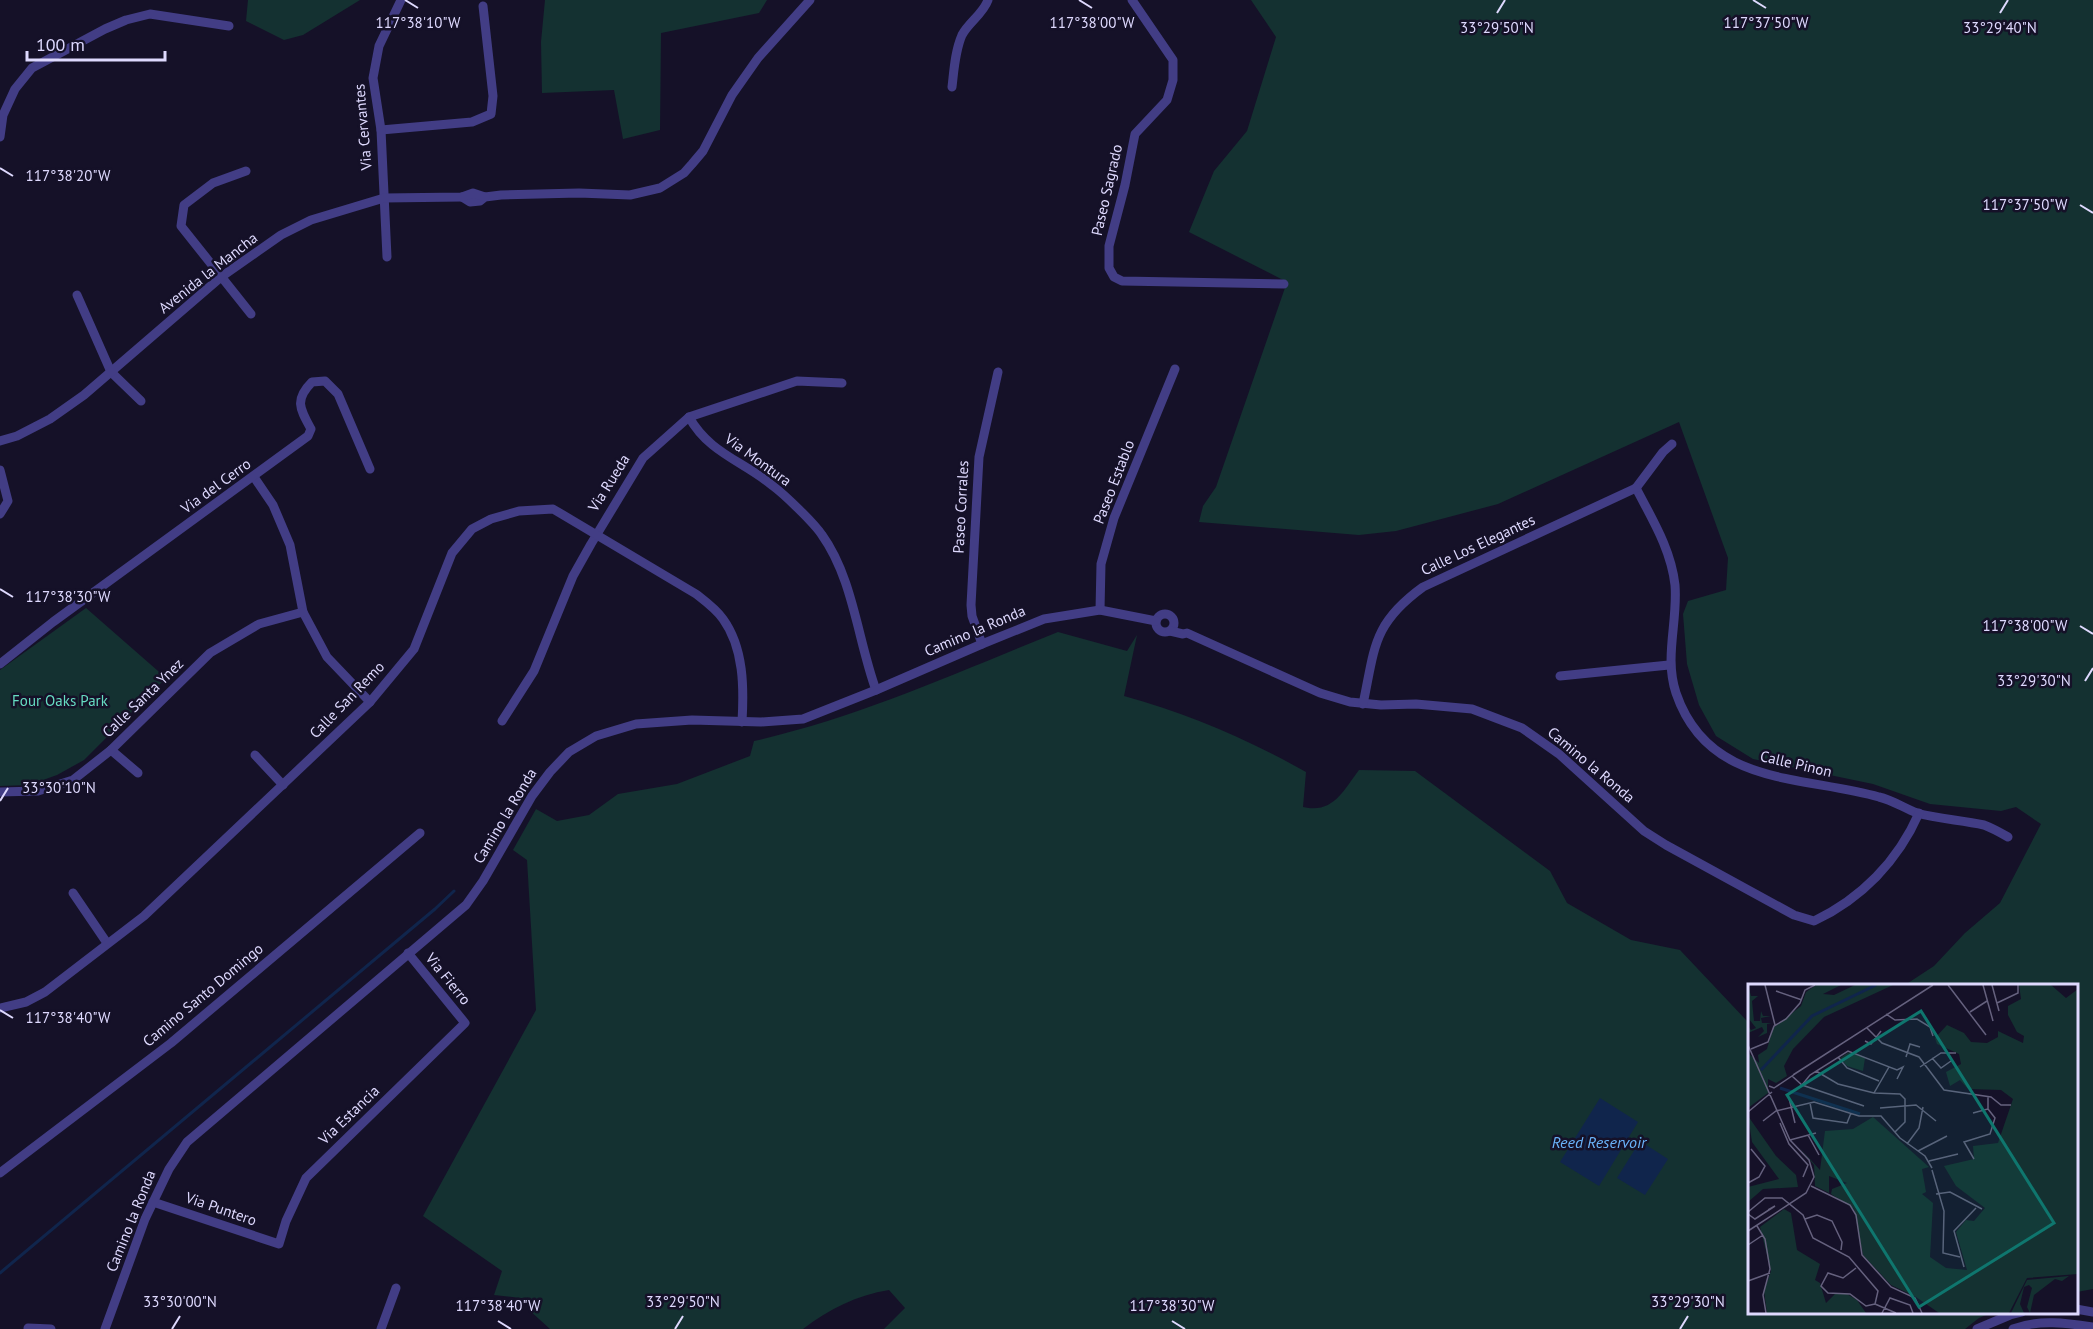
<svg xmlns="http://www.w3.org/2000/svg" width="2093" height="1329" viewBox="0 0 2093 1329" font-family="'PT Sans',sans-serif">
<rect width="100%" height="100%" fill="#151128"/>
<!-- green -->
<g fill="#143131">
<path d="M248,0H360L303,35L284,40L246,21Z"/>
<path d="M545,0H767L759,13L661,33L660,130L623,139L614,90L542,93L541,42Z"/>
<path d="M1251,0H2093V1289L2077,1292L2076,986L1905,985L1934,966L1965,933L2000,903L2041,824L2016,807L2001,811L1930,804L1873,784L1753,759L1716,736L1699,705L1687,664L1683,614L1688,601L1726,590L1728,558L1679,422L1498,504L1396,531L1359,535L1199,522L1203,506L1216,487L1287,282L1189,232L1214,171L1247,131L1276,37Z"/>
<path d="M86,608L166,678L84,760L57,775L29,785L0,786V670Z"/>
<path d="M1058,632L1127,651L1137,635L1124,696C1187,713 1249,740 1306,772L1303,807C1333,814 1343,791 1359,770L1415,771L1550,871L1567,903L1631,940L1680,950L1747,1021L1749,1022L1750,1312L1991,1313L1979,1318L1965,1329H884L905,1308L889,1290C857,1295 829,1309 803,1329H550L528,1309L530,1299L494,1295L502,1271L423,1216L536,1010L527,860L513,850L536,809L557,821L589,815L618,794L677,784L750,756L754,741C860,717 958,672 1058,632Z"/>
</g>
<!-- water -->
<g fill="#10254c">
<path d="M1600,1098L1638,1122L1599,1186L1560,1162Z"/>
<path d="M1640,1141L1668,1159L1645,1195L1617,1178Z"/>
</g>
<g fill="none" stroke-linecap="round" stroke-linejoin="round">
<!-- stream -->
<path stroke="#10254c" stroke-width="3" d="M0,1273L435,909L454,891"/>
<!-- street -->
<g stroke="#423d85" stroke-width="9">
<path d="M1132,0L1173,60V80L1167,100L1135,134L1125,185L1109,246V268L1114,277L1122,281L1284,284"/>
<path d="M952,87C954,70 955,51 962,35C969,22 983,14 988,0"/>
<path d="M381,130L472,122L491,114L493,96L483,6"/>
<path d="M0,137L3,115L15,89L32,68L105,29L126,20L150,14L229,26"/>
<path d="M246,171L213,183L184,205L181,226L251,314"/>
<path d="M462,197L470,202L480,201L485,197L501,195L579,193L630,195L660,188L684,173L692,164L703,151L732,95L758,58L810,0"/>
<path d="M387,257L381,130L373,78L379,46L401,0"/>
<path d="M77,295L111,372L141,401"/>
<path d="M689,417C709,453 743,461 773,486C785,495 814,523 822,535C853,578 858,641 876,690"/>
<path d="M0,441L17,436L50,419L84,395L221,277L281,235L311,220L384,198L462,197L473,193L485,197"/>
<path d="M0,470L8,501L0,514"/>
<path d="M254,477L273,505L290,545L303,612L327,657L370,702"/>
<path d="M1636,488C1652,519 1671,549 1675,585C1678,622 1664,657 1676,693C1708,787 1801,775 1879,797C1892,800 1904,808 1917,813C1938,819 1962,820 1984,825C1992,828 2001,833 2008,837"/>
<path d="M1636,488L1663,452L1672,444"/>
<path d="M1100,610L1101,564L1114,518L1175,369"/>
<circle cx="1165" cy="623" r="9"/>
<path d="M1170,631L1183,634L1187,633L1320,693L1350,702L1381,705L1416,704L1472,709L1522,728L1559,754L1644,831L1666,845L1794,915L1814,921C1861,899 1898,861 1919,813"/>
<path d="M982,644L972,616L971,605L979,457L998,372"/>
<path d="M0,664L53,622L308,436L311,429C300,409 294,400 312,382L325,381L338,394L370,469"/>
<path d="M1560,676L1669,665"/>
<path d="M1363,704C1375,648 1372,624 1423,587L1636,488"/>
<path d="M502,721L534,671L573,576L591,544L643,458L689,417L797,381L842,383"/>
<path d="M111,750L138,773"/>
<path d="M255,755L283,785"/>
<path d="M0,792L38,791L73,780L111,750L210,653L259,624L303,612"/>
<path d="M73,893L107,943"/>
<path d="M0,1008L26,1002L45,992L144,916L370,702L414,649L452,553L472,529L491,519L519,511L553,509L696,594C705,601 716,609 723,619C744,648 744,688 742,722"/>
<path d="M0,1173L171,1043L420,833"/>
<path d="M153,1202L279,1244L286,1221L306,1178L465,1023L408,953"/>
<path d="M2076,1309L2093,1312"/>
<path d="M28,1328L51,1329"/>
<path d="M105,1329L145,1219L169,1169L187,1142L466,905L483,881L532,796L550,772L569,752L596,736L636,724L692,720L761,722L803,719L876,690L982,644L1044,619L1100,610L1156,621"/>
<path d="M381,1329L396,1288"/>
<path d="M1977,1329L2010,1315L2022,1312"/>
<path d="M2013,1329C2038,1319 2067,1323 2093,1327"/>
</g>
</g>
<!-- ticks -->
<path fill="none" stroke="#ded9fe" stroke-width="2" d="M405,0L418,8M1079,0L1092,8M1753,0L1766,8M1497,13L1505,0M2000,13L2008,0M0,168L13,176M2080,205L2093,213M0,589L13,597M2080,626L2093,634M2085,681L2093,668M0,801L8,788M0,1010L13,1018M498,1321L511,1329M1172,1321L1185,1329M172,1329L180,1316M675,1329L683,1316M1680,1329L1688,1316"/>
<g text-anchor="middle" stroke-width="5" stroke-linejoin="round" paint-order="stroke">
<!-- street labels -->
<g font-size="15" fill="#ded9fe" stroke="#151128">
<text transform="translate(363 127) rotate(-95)" y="5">Via Cervantes</text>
<text transform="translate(1107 190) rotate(-77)" y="5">Paseo Sagrado</text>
<text transform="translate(208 273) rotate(-38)" y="5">Avenida la Mancha</text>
<text transform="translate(758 460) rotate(36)" y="5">Via Montura</text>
<text transform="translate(1114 482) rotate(-69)" y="5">Paseo Establo</text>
<text transform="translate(609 483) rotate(-58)" y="5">Via Rueda</text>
<text transform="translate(216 486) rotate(-36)" y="5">Via del Cerro</text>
<text transform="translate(961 507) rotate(-87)" y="5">Paseo Corrales</text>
<text transform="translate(1478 545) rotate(-25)" y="5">Calle Los Elegantes</text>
<text transform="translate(975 631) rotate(-23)" y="5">Camino la Ronda</text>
<text transform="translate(143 698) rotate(-44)" y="5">Calle Santa Ynez</text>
<text transform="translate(347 700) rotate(-46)" y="5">Calle San Remo</text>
<text transform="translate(1796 764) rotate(13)" y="5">Calle Pinon</text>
<text transform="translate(1591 765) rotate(40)" y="5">Camino la Ronda</text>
<text transform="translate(505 816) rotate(-59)" y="5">Camino la Ronda</text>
<text transform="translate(448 979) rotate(51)" y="5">Via Fierro</text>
<text transform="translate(203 995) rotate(-40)" y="5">Camino Santo Domingo</text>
<text transform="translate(349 1115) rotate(-44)" y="5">Via Estancia</text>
<text transform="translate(221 1209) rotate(19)" y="5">Via Puntero</text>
<text transform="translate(131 1221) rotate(-68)" y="5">Camino la Ronda</text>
</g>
<!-- park labels -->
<g font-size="15" fill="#66dcc2" stroke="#151128">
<text x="60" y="706">Four Oaks Park</text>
</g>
<!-- water labels -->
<g font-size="16" font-style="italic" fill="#6ab3fa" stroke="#151128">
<text x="1599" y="1148">Reed Reservoir</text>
</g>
</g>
<!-- overview -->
<g transform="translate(1748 984)">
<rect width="330" height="330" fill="#151128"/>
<path d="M0,1L3,12H10L4,17L6,37H12L13,27L15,32H23L13,34L14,39H24L19,40V49L10,53L16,47L14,43L0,49V42L3,46L8,44L1,35ZM68,1H93L75,10L86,11L107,1H145L76,33L45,65L36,82L39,92L28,99L20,95V109L0,124V69L11,79L10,71L19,65L25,44L53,22L58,8ZM271,1H303L318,14L330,5V290L279,294L261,329H191L168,313L143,301L115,271L106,225L83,210L84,205L99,199L81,192V209L67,202L66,181L51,163L72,186L77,147L105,145L125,133L181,183L174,185L178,208L174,210L185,219L182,273L198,284L219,286L208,248L218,236L226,237L237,224L208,202L196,182L226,175L225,162L250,159L265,115L253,106L220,105L212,96L202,102L198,88L213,80L211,70L189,60L187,54L199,41L216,49L223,58L239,59L250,53V47L275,59L276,52L269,48L260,31V22L273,15ZM101,68L117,74L115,87L99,82L92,74ZM0,132L28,172L48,191L50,203L15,205L0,218V203L31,195L4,158ZM36,225L43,229L49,266L72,280L67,296L72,299L78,319L87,310H99L109,316L118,329H19L16,307L23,287L12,243ZM321,292L314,297L307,295L286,311L282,329L279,323L284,304L281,301L276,303L272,320L276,329H263L279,296Z" fill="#143131"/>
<path fill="none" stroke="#10254c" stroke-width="3" d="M13,86L64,32L128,1M32,104L112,130"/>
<path fill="none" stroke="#65617e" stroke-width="1.5" d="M17,1L27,41M200,1L238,51M235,1L245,37M244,1L251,27M28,7L54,16M249,19L270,9V1M222,28L239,17M138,30L147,36L169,35L182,43L185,52M119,44L134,59L171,73L196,106L243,113L253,121H263M117,57L123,60L133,47M0,61L42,156L61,176L66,193L58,209L0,247M3,65L20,58L26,42L38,35L52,19L57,6L67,1M90,73L99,84L131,97M158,73L162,60L172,63M184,74L193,84L203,77M172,83L193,69H208M68,87L90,100L126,109L152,110L157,115V138L147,148M45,91L185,1M44,92L54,101L116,122M54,101L62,91L100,67L149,86L155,83L149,95M21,102L26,104L47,90M126,109L141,83M41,114L47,139M62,119L65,134L99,139L103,129M132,124L168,121L188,137M0,128L24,108M225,129L240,125V112M15,137L28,127L66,118L111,132H133L152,154L177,172L184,184M32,139L41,160L60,181L55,193M60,151L71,171M42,156L68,149M159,160L171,144L175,123M170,167L199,152M226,175L216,158L242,150L247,134L240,125M181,177L210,170M184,186L196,227L195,269L212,273M0,199L11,193L17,182L3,165M63,202L102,221L108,231L114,271L143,303L167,314L174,329M188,210L202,208L234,225M0,228L17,214H34L55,231L65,254L101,273L130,307L127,320M0,230L7,235L27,222L20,226M57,235L69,231L84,237L94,258L93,266M9,242L17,255L22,285L15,311L18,329M0,261L15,251M216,283L206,247L228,224M108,284L95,294L80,289L73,302L80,309L102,310L118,322L127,320M0,297L22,289M127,320L148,329M134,329L142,314L162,321L165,329"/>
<path fill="#0f766e" fill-opacity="0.15" stroke="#0f766e" stroke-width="3" d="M173,27L306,239L171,323L39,111Z"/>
<rect width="330" height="330" fill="none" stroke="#ded9fe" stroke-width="3"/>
</g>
<g font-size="15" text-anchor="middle" fill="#ded9fe" stroke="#151128" stroke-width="5" stroke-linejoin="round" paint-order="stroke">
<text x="418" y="28">117°38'10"W</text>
<text x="1092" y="28">117°38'00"W</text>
<text x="1766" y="28">117°37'50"W</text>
<text x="1497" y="33">33°29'50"N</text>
<text x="2000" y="33">33°29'40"N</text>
<text x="68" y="181">117°38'20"W</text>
<text x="2025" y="210">117°37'50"W</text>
<text x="68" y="602">117°38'30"W</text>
<text x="2025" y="631">117°38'00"W</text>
<text x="2034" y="686">33°29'30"N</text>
<text x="59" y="793">33°30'10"N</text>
<text x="68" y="1023">117°38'40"W</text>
<text x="180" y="1307">33°30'00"N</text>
<text x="683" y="1307">33°29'50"N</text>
<text x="1688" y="1307">33°29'30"N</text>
<text x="498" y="1311">117°38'40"W</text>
<text x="1172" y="1311">117°38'30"W</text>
</g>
<!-- scale -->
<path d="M27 51v9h138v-9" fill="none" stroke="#ded9fe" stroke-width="3"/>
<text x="36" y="51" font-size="18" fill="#ded9fe" stroke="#151128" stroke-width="4.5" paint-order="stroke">100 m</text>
</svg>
